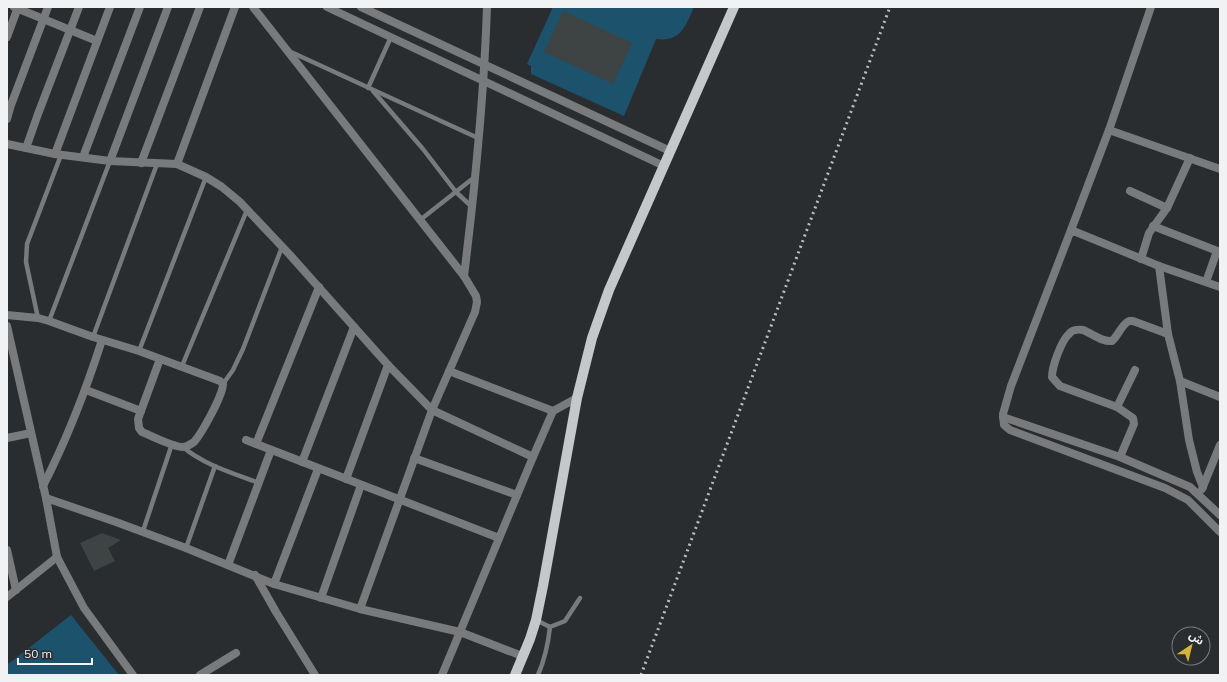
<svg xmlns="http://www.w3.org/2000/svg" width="1227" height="682" viewBox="0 0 1227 682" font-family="Mulish,'Noto Sans Arabic',sans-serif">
<rect width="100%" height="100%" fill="#2a2d30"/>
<!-- green -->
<g fill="#1d526c">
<path d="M553,7H694C685,27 681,42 656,39L624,116L531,74V66L527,64Z"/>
<path d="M71,615L119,675H7V665Z"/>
</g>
<!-- building -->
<g fill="#3e4343">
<path d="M563,11L632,43L613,84L544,52Z"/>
<path d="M102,533L121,540L108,548L115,561L94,571L80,543Z"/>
</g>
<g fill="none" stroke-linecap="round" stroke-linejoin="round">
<!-- lane -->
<g stroke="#797a7b" stroke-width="4.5">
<path d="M291,52L478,138"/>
<path d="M368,88L391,37"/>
<path d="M373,91L423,149L456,192L472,207"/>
<path d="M420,220L476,176"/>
<path d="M38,318L26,262L27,244L61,155"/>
<path d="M49,321L110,161"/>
<path d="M93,337L157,164"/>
<path d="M139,351L206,177"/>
<path d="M182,366L247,210"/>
<path d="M223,384L233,370L243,349L282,247"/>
<path d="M183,447C204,465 233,473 259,483"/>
<path d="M143,531L172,444"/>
<path d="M186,548L215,466"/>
<path d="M536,620L550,627"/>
<path d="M538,675C545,659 548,645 550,627L565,621L580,598"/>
</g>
<!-- street -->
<g stroke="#797a7b" stroke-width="8">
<path d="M14,7L97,41"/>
<path d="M235,7L177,164L206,177L222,187L240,202L290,255L388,365L432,410L533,457"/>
<path d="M253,7L464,276L476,296L477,302L475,312L432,410L360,609"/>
<path d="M327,7L664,166"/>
<path d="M361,7L670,151"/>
<path d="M7,37L18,7"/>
<path d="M7,119L11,105L48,7"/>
<path d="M1109,130L1220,169"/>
<path d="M7,144L55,154L110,161L177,164"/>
<path d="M26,148L38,114L79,7"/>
<path d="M55,154L110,7"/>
<path d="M83,157L140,7"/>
<path d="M110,161L168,7"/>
<path d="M141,163L200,7"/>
<path d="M1130,191L1167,208"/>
<path d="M1153,226L1220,252"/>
<path d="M1071,230L1109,130L1151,7"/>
<path d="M1141,259L1149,233L1167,208L1190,158"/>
<path d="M1159,266L1220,287"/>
<path d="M464,276C475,187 484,97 487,7"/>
<path d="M1206,282L1217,251"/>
<path d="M7,315L38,318L49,321L93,337L139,351L220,381L223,384C223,395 202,433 194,442C191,444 187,447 183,447C173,447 152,436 142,432L139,428L138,419L160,359"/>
<path d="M7,326L46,498"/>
<path d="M449,371L553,411L577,398"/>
<path d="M1180,381L1220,397"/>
<path d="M86,390L141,411"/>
<path d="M1117,407L1135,370"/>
<path d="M1003,417L1120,457L1190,487L1220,515"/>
<path d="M7,438L31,433"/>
<path d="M246,440L499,538"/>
<path d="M256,444L319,287"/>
<path d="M1120,457L1134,424L1133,418L1117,407L1060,386L1052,377C1052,367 1061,341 1069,334C1072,330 1078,329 1083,330C1093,334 1102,342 1112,341C1119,335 1121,325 1129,321H1133L1168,334"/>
<path d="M414,458L517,495"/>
<path d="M302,462L354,327"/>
<path d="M346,479L388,365"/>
<path d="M43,486C67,439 86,390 102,340"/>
<path d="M1203,487L1197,472L1189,440L1180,381L1168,334L1159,266L1071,230L1011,386L1003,414L1004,425L1010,430L1165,488L1188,500L1220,532"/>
<path d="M1202,489L1220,445"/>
<path d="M7,550L16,590"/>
<path d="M228,565L271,450"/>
<path d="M255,575L276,612L315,675"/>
<path d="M274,584L318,469"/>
<path d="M7,597L57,557"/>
<path d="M321,598L361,485"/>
<path d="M133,675L84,608L57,557L46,498L116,522L186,548L274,584L360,609L460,632L522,656"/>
<path d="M200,675L236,653"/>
<path d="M442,675L533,457L553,411"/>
</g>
<!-- primary -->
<path stroke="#c5c7ca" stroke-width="10" d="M515,675L530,639L536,620L543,586L577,398L592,338L609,290L734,7"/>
<!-- rail -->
<path stroke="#bbbdc0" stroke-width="3" stroke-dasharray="2 4" stroke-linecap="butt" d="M641,675L890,7"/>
</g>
<!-- border -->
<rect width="1227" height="682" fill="none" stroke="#f0f2f4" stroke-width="16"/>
<!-- north arrow -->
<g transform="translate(1191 646) rotate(35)"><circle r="19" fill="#2a2d30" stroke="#797c7e"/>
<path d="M0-3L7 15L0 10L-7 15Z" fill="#d3b635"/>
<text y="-6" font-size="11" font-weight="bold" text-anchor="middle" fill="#f0f2f4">ش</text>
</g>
<!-- scale -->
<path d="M18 658v6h74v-6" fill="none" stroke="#f0f2f4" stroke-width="2"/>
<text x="24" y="658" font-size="12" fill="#f0f2f4" stroke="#2a2d30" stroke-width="3" paint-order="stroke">50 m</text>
</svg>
